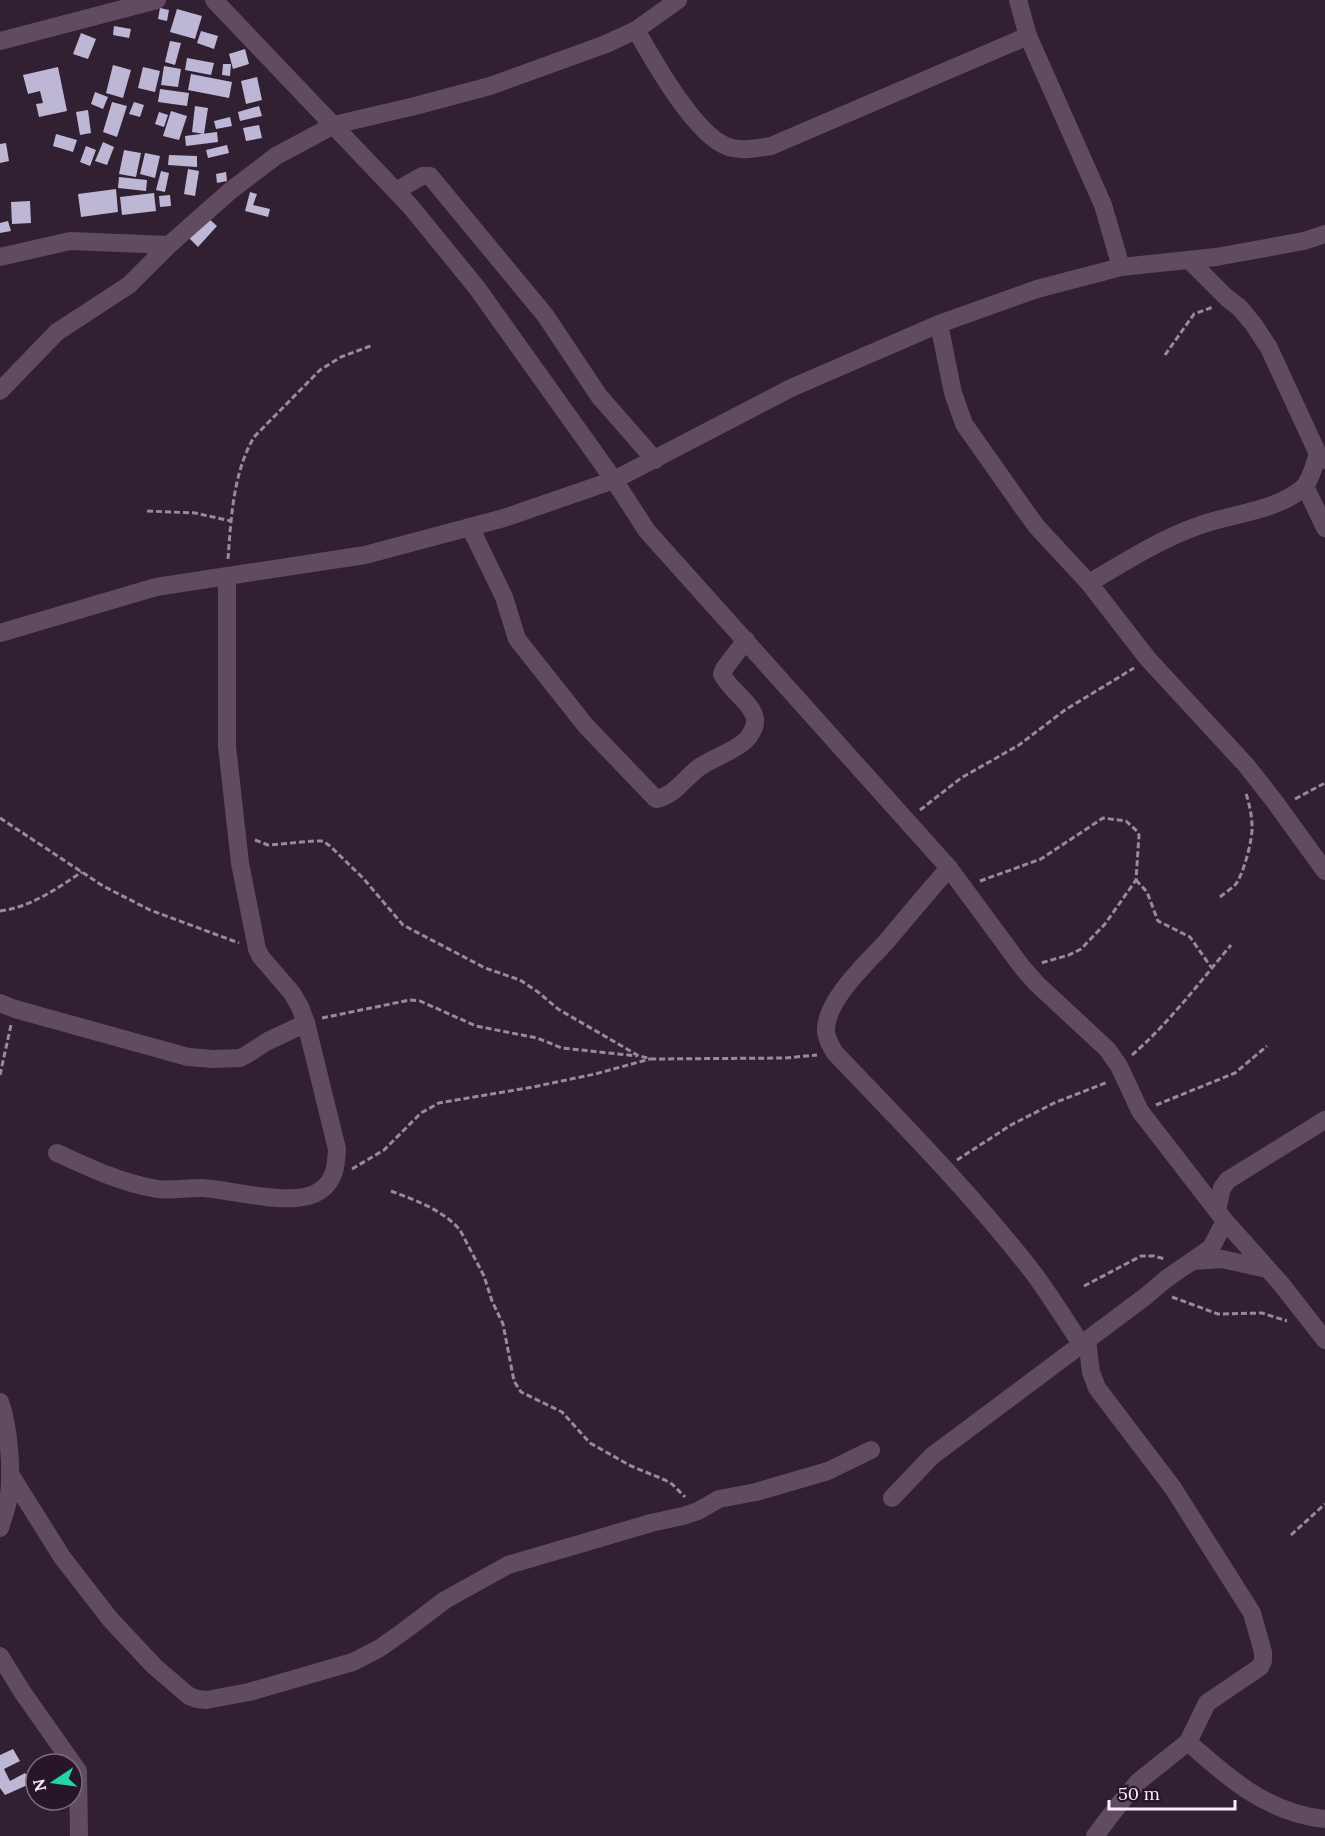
<svg xmlns="http://www.w3.org/2000/svg" width="1325" height="1836" viewBox="0 0 1325 1836" font-family="Lora,serif">
<rect width="100%" height="100%" fill="#311f32"/>
<!-- building -->
<g fill="#bdb7d5">
<path d="M160,8L169,10L167,21L158,19Z"/>
<path d="M177,9L202,16L195,39L170,32Z"/>
<path d="M114,26L131,29L129,38L113,35Z"/>
<path d="M201,31L218,36L214,49L197,43Z"/>
<path d="M81,33L96,39L88,59L73,54Z"/>
<path d="M170,41L181,43L175,65L165,62Z"/>
<path d="M245,49L249,64L233,69L229,54Z"/>
<path d="M187,58L214,63L211,75L185,70Z"/>
<path d="M223,64H231L230,76L222,75Z"/>
<path d="M113,65L131,70L123,98L106,93Z"/>
<path d="M164,66L181,69L178,87L161,85Z"/>
<path d="M58,67L67,111L39,117L36,104L43,103L40,91L28,94L23,75Z"/>
<path d="M143,67L160,71L155,92L138,88Z"/>
<path d="M191,74L232,82L229,98L188,90Z"/>
<path d="M257,77L262,100L246,104L241,81Z"/>
<path d="M160,89L189,93L187,106L158,102Z"/>
<path d="M95,92L108,97L103,109L91,104Z"/>
<path d="M112,102L127,106L117,137L103,132Z"/>
<path d="M134,102L144,105L140,117L129,114Z"/>
<path d="M195,106L208,108L204,134L192,132Z"/>
<path d="M259,106L262,116L240,121L238,112Z"/>
<path d="M88,110L91,133L80,135L76,112Z"/>
<path d="M171,111L187,116L179,140L163,136Z"/>
<path d="M159,112L168,115L164,127L155,124Z"/>
<path d="M230,117L232,126L216,129L214,121Z"/>
<path d="M259,125L262,138L246,141L243,128Z"/>
<path d="M217,132L218,142L186,146L185,136Z"/>
<path d="M56,134L77,140L73,152L53,146Z"/>
<path d="M103,142L114,147L107,165L95,161Z"/>
<path d="M6,143L9,161L0,163V144Z"/>
<path d="M227,145L229,153L208,158L206,150Z"/>
<path d="M86,146L96,150L90,166L80,162Z"/>
<path d="M124,150L141,153L136,177L119,174Z"/>
<path d="M145,153L160,156L155,178L140,174Z"/>
<path d="M169,155L197,156V167L168,165Z"/>
<path d="M188,169L199,171L195,196L184,194Z"/>
<path d="M161,171L169,173L165,192L156,190Z"/>
<path d="M226,172L227,181L217,183L216,174Z"/>
<path d="M119,177L147,180L146,191L118,188Z"/>
<path d="M116,189L118,212L81,217L78,194Z"/>
<path d="M250,192L257,194L253,205L270,209L268,217L245,211Z"/>
<path d="M154,193L156,211L122,215L120,197Z"/>
<path d="M170,195L171,206L160,207L159,196Z"/>
<path d="M30,201L31,223L12,224L11,202Z"/>
<path d="M208,218L217,226L198,247L189,238Z"/>
<path d="M8,221L11,231L0,233V223Z"/>
<path d="M13,1749L20,1761L4,1769L10,1781L25,1773L32,1783L5,1795L0,1788V1755Z"/>
</g>
<g fill="none" stroke-linecap="round" stroke-linejoin="round">
<!-- path -->
<g stroke="#998a9a" stroke-width="3" stroke-dasharray="6 3" stroke-linecap="butt">
<path d="M1165,355L1194,314L1213,307"/>
<path d="M147,511L195,513L231,521"/>
<path d="M228,559C231,519 233,473 254,437L320,370L341,357L373,345"/>
<path d="M1295,799L1325,783"/>
<path d="M920,810L961,778L1019,745L1065,710L1134,668"/>
<path d="M0,818L103,886L150,910L239,943"/>
<path d="M255,840L268,845L315,841H323L330,846L363,878L403,925L485,968L520,980L538,992L558,1009L639,1056L652,1059L785,1058L817,1055"/>
<path d="M1136,880L1147,892L1158,921L1190,937L1211,967"/>
<path d="M980,881L1041,859L1103,818L1126,821L1137,831L1139,835L1136,880L1105,924L1081,949L1069,955L1041,963"/>
<path d="M1220,897C1225,893 1231,889 1235,885C1243,876 1253,839 1252,826C1252,815 1249,804 1246,793"/>
<path d="M0,911C31,907 56,889 82,872"/>
<path d="M322,1018L410,1000L420,1001L476,1026L537,1038L562,1048L637,1056"/>
<path d="M1132,1055C1169,1023 1199,983 1231,945"/>
<path d="M0,1075L11,1025"/>
<path d="M1156,1105L1235,1073L1267,1046"/>
<path d="M957,1160L1011,1125L1054,1103L1108,1082"/>
<path d="M352,1169L384,1150L421,1113L439,1103L533,1087L595,1074L650,1059"/>
<path d="M391,1191C415,1200 443,1210 460,1230L484,1276L492,1301L503,1324L514,1381L521,1392L562,1412L590,1443L631,1466L665,1480L672,1484L685,1497"/>
<path d="M1084,1286L1141,1256H1154L1165,1259"/>
<path d="M1172,1297L1218,1314L1262,1313L1287,1321"/>
<path d="M1291,1535L1325,1504"/>
</g>
<!-- street -->
<g stroke="#604b60" stroke-width="18">
<path d="M214,0L411,207L477,288L614,480L647,531L949,868L1022,967L1037,984L1107,1049L1119,1066L1140,1111L1225,1221L1282,1285L1325,1340"/>
<path d="M1018,0L1028,36L1103,205L1121,267"/>
<path d="M636,30C653,60 694,133 726,146C740,152 756,148 771,146L1028,36"/>
<path d="M0,41L157,0"/>
<path d="M396,191L422,176H430L545,315L599,396L655,460"/>
<path d="M0,257L70,241L169,245"/>
<path d="M1189,260L1227,298L1240,308L1254,325L1269,348L1318,454L1325,460"/>
<path d="M939,324L953,393L964,424L1021,505L1037,527L1089,583L1148,659L1246,765L1275,802L1325,871"/>
<path d="M0,391L57,332L129,285L169,245L230,191L276,156L334,125L415,106L490,86L606,44L636,30L678,0"/>
<path d="M1305,486L1325,528"/>
<path d="M470,527L504,597L517,639L586,726L656,799C674,796 684,779 697,769C711,758 734,752 746,740C751,735 756,726 755,719C753,703 729,690 722,674L724,669L746,640"/>
<path d="M1089,583C1123,563 1157,541 1195,527C1230,513 1273,513 1303,488C1311,480 1314,465 1318,454"/>
<path d="M949,868C928,892 907,917 886,942C867,963 828,998 826,1028C825,1037 831,1046 835,1053C904,1125 974,1196 1035,1275C1051,1297 1066,1321 1081,1344"/>
<path d="M0,1003L15,1009L188,1057L213,1059L240,1058L246,1055L268,1041L306,1023"/>
<path d="M57,1153C88,1167 119,1182 152,1188C169,1192 186,1187 203,1188C233,1190 297,1209 321,1190C335,1180 336,1166 337,1149L306,1023L300,1007L292,993L261,957L257,949L240,863L227,746V576"/>
<path d="M1217,1210L1222,1188L1228,1180L1325,1120"/>
<path d="M1193,1261L1222,1259L1267,1269"/>
<path d="M1087,1340L1091,1372L1097,1388L1173,1488L1252,1613L1263,1652V1661L1260,1667L1207,1703L1188,1742L1139,1781L1120,1803L1095,1836"/>
<path d="M0,1402C9,1426 13,1476 8,1501C6,1510 3,1519 0,1528"/>
<path d="M10,1474L62,1557L110,1619L154,1666L189,1696L197,1699L206,1700L249,1692L353,1662L380,1648L404,1631L445,1600L508,1565L651,1523L683,1516L698,1511L719,1499L756,1492L828,1471L871,1450"/>
<path d="M892,1498L932,1456L1146,1296L1166,1279L1211,1248L1225,1221"/>
<path d="M0,1656L23,1693L78,1771L79,1836"/>
<path d="M1188,1742C1229,1779 1268,1813 1325,1819"/>
</g>
<!-- secondary -->
<path stroke="#604b60" stroke-width="18" d="M0,633L156,587L365,555L504,518L614,480L791,388L939,324L1037,289L1121,267L1216,257L1304,241L1325,234"/>
</g>
<!-- north arrow -->
<g transform="translate(54 1782) rotate(257)"><circle r="28" fill="#271628" stroke="#7b6c7c" stroke-width="1.5"/>
<path d="M0-4.5L10 22L0 15L-10 22Z" fill="#22d5af"/>
<text y="-9" font-size="16" font-weight="bold" text-anchor="middle" fill="#faeefb">N</text>
</g>
<!-- scale -->
<path d="M1109 1800v9h126v-9" fill="none" stroke="#faeefb" stroke-width="3"/>
<text x="1118" y="1800" font-size="18" fill="#faeefb" stroke="#271628" stroke-width="4.5" paint-order="stroke">50 m</text>
</svg>
